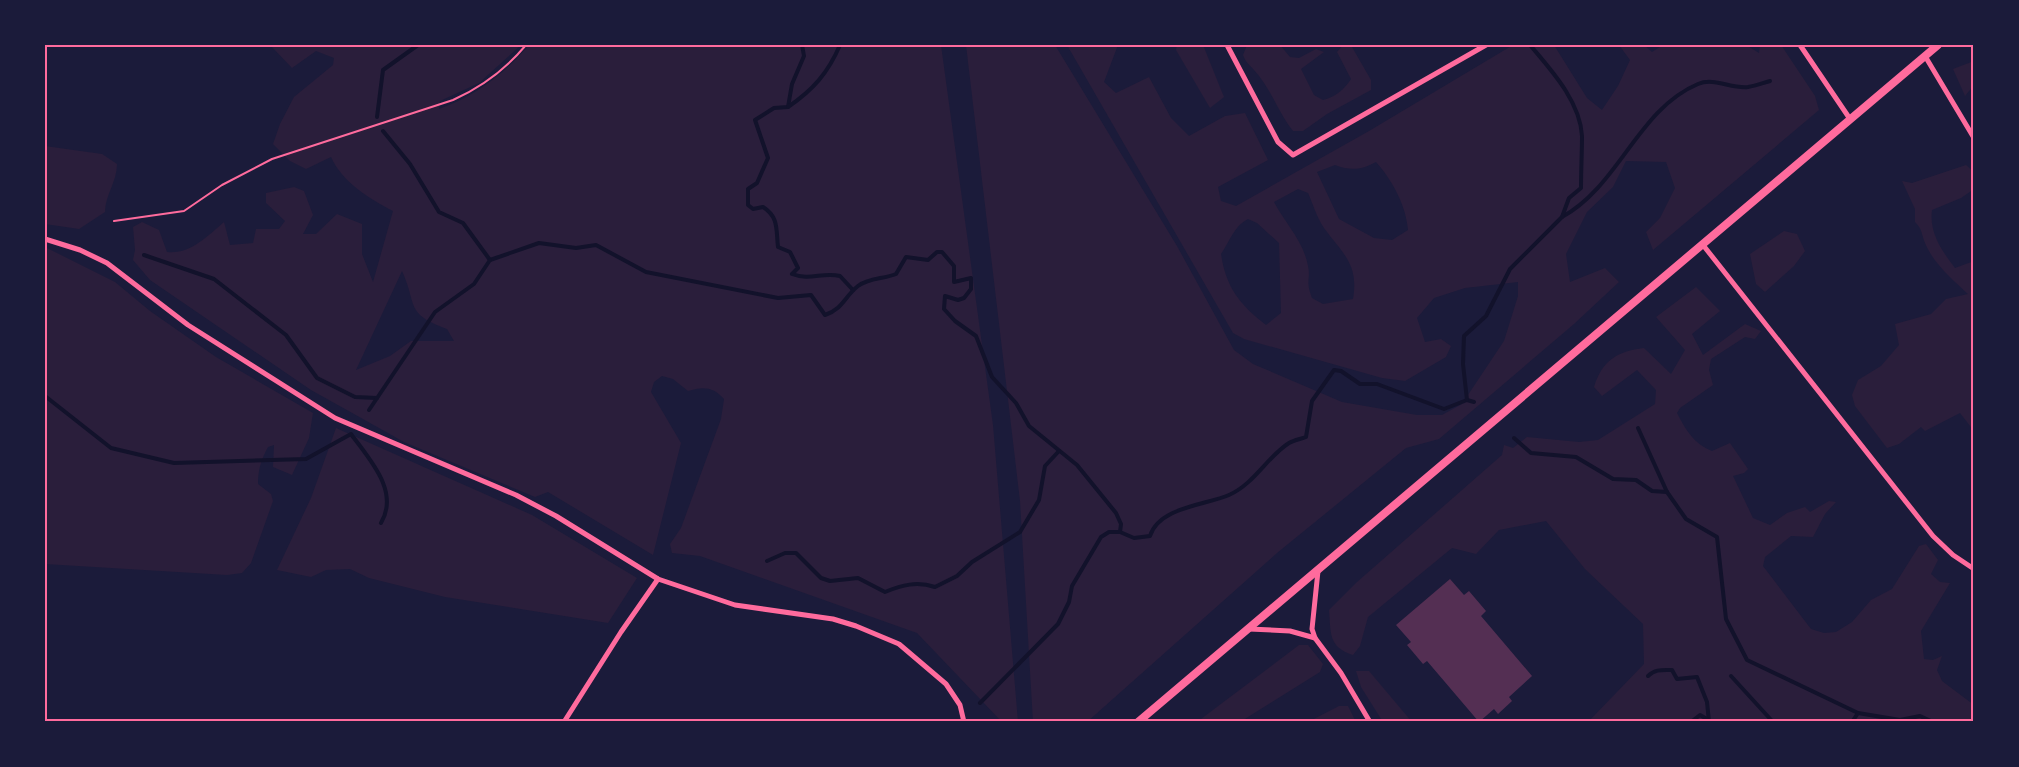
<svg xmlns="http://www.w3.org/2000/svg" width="2019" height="767" viewBox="0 0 2019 767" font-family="'Sofia Sans Condensed',sans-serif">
<rect width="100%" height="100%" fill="#1b1b3a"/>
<!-- green -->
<g fill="#2a1e3b" fill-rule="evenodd">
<path d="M270,45H521L479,83L440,101L439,109C476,96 504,74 529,45H941L993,425L1018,722H1002L917,633L700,556L672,553L670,544L681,528L721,419L724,399C714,387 703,386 688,391L673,379L662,376L654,382L651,392L681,443L653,555L548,492L535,497L404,442L354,414L311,390L150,280L133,260L135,250L133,227L142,222L159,230L167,252C189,255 208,236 224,222L230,245L253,243L256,229H279L285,221L266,203V193L294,187L304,191L313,215L303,234H316L337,214L362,224V254L373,282L393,211C370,199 342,182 331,157L306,169L290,161L273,144L280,124L294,97L333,65L334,58L316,51L292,68ZM402,271C418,306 404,313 447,329L454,341H411L390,356L356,370Z"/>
<path d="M966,45H1055L1177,246L1234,350L1253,364L1342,402L1417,415H1442L1462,404L1504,341L1518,296V282L1465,288L1434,298L1417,318L1425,342L1441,339L1451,346L1446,357L1405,381L1382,378L1244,339L1233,333L1067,45H1118L1104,82L1116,93L1149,77L1171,118L1189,136L1225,116L1245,113L1268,160L1218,187L1221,201L1236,206L1369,131L1513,45H1554L1587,98L1602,110L1618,86L1630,60L1619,45H1644L1652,52L1663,45H1746L1759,53L1760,45H1781L1815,96L1819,110L1653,250L1646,232L1660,218L1675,188L1666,162L1626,161L1613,187L1587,212L1566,254L1570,282L1605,268L1619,282L1574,324L1439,439L1406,448L1277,553L1087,722H1033L1020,501ZM1376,162C1392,180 1406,205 1408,230L1392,240L1374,238L1339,219L1317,172L1335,165C1351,171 1361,170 1376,162ZM1298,189L1308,193C1313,204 1317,218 1324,228C1343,254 1359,264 1353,299L1323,304L1312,298C1305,280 1311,279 1308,266C1304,242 1285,223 1274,202ZM1248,219L1257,223L1279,243L1281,313L1266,325C1239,304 1226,287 1221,254C1230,241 1234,226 1248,219Z"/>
<path d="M1177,45H1203L1224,97L1210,108L1176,50Z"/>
<path d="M1247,45H1280L1290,57L1299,58L1316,49L1324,52L1301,69L1314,95L1323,100C1335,97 1344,90 1351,79L1337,52L1343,45L1352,47L1371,80V90L1327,114L1303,131H1293C1278,112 1270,87 1254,70C1249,64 1246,63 1243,55Z"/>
<path d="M1974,61V85L1965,96L1953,69Z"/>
<path d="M45,146L102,154L117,164C117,182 105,195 105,212L79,229L45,224Z"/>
<path d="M1966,165L1974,172V189L1961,198L1932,210C1929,232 1941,250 1955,268L1974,261V431L1960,413L1925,431L1921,427L1899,444L1887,448L1855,406L1852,395L1858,380L1881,366L1899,345L1895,324L1931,314L1946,299L1968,294C1953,280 1933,263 1925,243C1921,234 1923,230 1915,222V209L1902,181L1912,183Z"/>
<path d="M1784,231L1797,234L1805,251L1794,266L1765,292L1756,284L1750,254Z"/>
<path d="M45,247L115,282L150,311L216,357L313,413L309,438L292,475L273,467L274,445L268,447C261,460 258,470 258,484L271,494L273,501L251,563L242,573L227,575L45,564Z"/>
<path d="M1696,287L1720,311L1692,334L1703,355L1745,324L1761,331L1755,339L1745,337L1711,359L1709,370L1713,385L1680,408L1677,413C1686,430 1694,444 1712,451L1730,443L1748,469L1744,473L1733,476L1753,518L1770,525L1787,513L1805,507L1810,512L1829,501L1836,502L1825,514L1813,537L1791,536L1765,557L1763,566L1811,629L1824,633L1836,632L1852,622L1871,600L1892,589L1919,546L1926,544L1938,560L1931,574L1940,582L1950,583L1921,631L1924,659L1933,660L1942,656L1937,670L1942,681L1974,705V722H1588L1644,664L1643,624L1585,569L1546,521L1499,530L1476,554L1452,548L1368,617L1360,646L1353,655C1328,647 1331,633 1329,610L1357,582L1502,455L1504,445L1513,448L1527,437L1579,442L1598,440L1655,404L1656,390L1637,370L1602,396L1594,387C1602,361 1617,351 1644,348L1671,374L1685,350L1656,317Z"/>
<path d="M336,428L532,515L637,578L608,623L445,597L369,578L350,569L326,570L311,577L277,570L311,498Z"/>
<path d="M1299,645H1308L1323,664L1320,672L1240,722H1197Z"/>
<path d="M1356,671H1369L1412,722H1383L1361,687Z"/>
<path d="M1339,706H1348L1356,722H1308Z"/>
</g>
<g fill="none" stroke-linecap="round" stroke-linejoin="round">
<!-- stream -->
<g stroke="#12122b" stroke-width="4">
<path d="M802,45L804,56L792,84L788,107L774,108L755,120L768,158L757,183L748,189V205L753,209L763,207C779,217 776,230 778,247L790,252L798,268L792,274C810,281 822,272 840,276L853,290"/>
<path d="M788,107C813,90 828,73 840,45"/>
<path d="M377,117L383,70L418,45"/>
<path d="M383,131L410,164L439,212L463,223L490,260L539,243L576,248L596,245L646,272L778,298L811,295L825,315C843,309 845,296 858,286C868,278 884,279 896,274L906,257L928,260L937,252H942L954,266V282L971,278V289L964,298L958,300L945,296L944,309L955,321L976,336L992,377L1016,403L1029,426L1077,465L1116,513L1121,524L1120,532L1134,538L1150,536C1159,507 1206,505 1229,495C1254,484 1267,457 1289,443C1294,440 1301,439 1306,437L1312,401L1334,370L1341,371L1360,384H1377L1444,409L1467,400L1474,402"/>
<path d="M1562,217C1619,186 1638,109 1698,84C1714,77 1731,89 1748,87C1755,86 1763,83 1770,81"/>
<path d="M144,255L214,279L286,335L317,378L355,397L377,398"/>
<path d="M45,396L111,448L174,463L306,459L351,434C369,459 400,491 381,523"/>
<path d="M1467,400L1463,364L1464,336L1486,316L1510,269L1562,217L1569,198L1581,188C1581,170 1582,153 1582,136C1580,101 1551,70 1530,45"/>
<path d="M369,410L435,312L474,284L490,260"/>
<path d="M1638,428L1667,492"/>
<path d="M1514,438L1531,453L1576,457L1613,479L1636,480L1652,491L1667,492L1686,519L1717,537L1726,619L1747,660L1858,713L1900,720L1920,716L1933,722"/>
<path d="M767,561L785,553H796L821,578L830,581L858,578L885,592C902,585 917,581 935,587L957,576L972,562L1020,532L1039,500L1045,466L1059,451"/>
<path d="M1648,676C1655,669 1662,670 1672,670L1677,679L1697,677L1707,702L1709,722"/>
<path d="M1731,676L1773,722"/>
<path d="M980,703L1058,624L1069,602L1072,586L1101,537L1109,532H1120"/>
<path d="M1691,722L1700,715L1707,719"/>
<path d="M1852,722L1858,713"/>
</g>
</g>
<!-- building -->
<path fill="#542f53" d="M1450,579L1464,595L1469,591L1486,611L1481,616L1532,676L1509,697L1512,701L1498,714L1494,709L1479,722L1427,661L1423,664L1407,645L1411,642L1396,625Z"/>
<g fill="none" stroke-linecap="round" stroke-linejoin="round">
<!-- path -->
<path stroke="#ff6b9d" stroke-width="2" d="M114,221L184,211L222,185L272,159L453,100C482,87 506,69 526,45"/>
<!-- minor -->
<g stroke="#ff6b9d" stroke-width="5">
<path d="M1227,45L1278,142L1293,155L1486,45"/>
<path d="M1800,45L1850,119"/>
<path d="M1925,56L1974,138"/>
<path d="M45,239L80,250L107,263L188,325L335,418L516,495L556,516L658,579L735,605L833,619L856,626L899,644L946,684L960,705L964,722"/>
<path d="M1703,245L1933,536L1953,555L1974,569"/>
<path d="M1318,571L1312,629L1315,638L1341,673L1370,722"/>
<path d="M1249,629L1290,631L1315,638"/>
<path d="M564,722L621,632L658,579"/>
</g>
<!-- primary -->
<path stroke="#ff6b9d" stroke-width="8" d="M1138,722L1938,45"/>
</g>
<!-- border -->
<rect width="2019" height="767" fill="none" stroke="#1b1b3a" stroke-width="93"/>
<rect x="46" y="46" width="1926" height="674" fill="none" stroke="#ff6b9d" stroke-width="2"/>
</svg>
